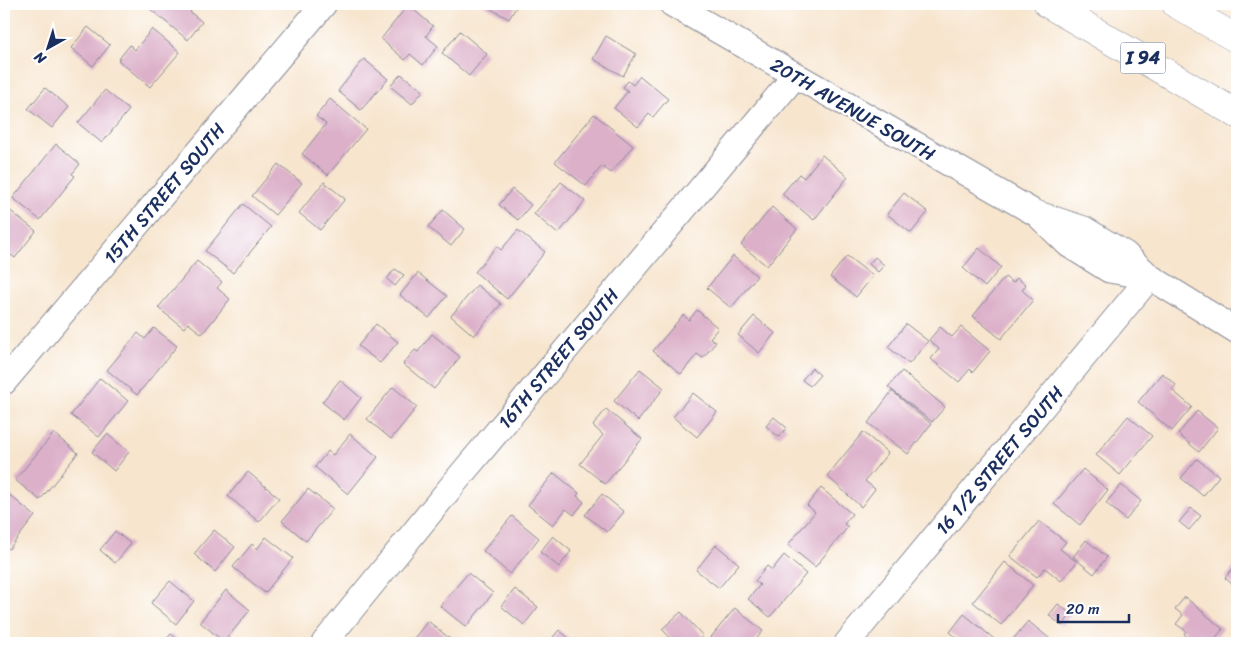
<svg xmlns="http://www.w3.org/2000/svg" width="1241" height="647" viewBox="0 0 1241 647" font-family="Sriracha,sans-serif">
<rect width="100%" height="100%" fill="#fff"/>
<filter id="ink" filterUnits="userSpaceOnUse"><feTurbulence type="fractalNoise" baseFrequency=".02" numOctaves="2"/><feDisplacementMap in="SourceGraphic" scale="10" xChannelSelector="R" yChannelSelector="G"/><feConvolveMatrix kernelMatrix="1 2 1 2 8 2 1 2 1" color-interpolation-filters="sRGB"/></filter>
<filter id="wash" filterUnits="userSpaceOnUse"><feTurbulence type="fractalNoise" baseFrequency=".0096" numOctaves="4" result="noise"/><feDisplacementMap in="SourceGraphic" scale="20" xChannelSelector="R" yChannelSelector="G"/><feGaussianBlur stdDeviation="1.12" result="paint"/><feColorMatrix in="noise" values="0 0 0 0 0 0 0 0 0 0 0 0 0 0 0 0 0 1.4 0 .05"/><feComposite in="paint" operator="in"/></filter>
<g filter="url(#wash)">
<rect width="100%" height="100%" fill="#f7e5ce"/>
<g id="blocks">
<!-- building -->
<g fill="#dcb0c9">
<path d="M154,4H197L190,12L202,22L188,40L150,9Z"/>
<path d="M482,4H518L509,19Z"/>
<path d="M408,5L433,26L426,36L438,46L423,65L410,54L405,60L381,39Z"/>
<path d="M88,27L110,45L93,66L71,48Z"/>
<path d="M152,29L180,52L150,87L118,60L130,45L135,50Z"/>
<path d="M460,31L487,54L469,76L442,53Z"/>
<path d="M606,36L636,54L623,76L593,59Z"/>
<path d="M364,59L388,79L361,110L338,91Z"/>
<path d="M401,74L423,91L412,104L390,86Z"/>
<path d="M640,76L668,99L653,117L649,114L638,127L614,108L628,91L623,87L628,81L633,85Z"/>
<path d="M45,88L69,107L52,128L28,109Z"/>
<path d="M105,90L129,110L102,143L78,123Z"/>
<path d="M330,99L366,129L328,175L302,154L326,124L316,116Z"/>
<path d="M594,114L633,146L611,173L602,166L586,186L555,162Z"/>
<path d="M56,144L80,164L72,174L75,176L40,220L13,198Z"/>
<path d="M822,155L848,177L814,220L782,194L799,174L804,178Z"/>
<path d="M278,164L302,183L275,215L252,196Z"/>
<path d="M324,182L345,199L320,230L299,213Z"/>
<path d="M561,182L585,201L558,234L534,214Z"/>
<path d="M512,189L531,205L518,220L499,205Z"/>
<path d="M904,193L928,212L911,233L887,214Z"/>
<path d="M243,204L271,227L233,273L205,251Z"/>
<path d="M772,207L797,229L767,266L741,245Z"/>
<path d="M8,209L36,231L15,258L11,255L4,264V214Z"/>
<path d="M443,210L465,229L451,246L428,227Z"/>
<path d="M518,230L545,252L507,299L475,272L497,246L501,250Z"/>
<path d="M979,248L1001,267L985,287L963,268Z"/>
<path d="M733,256L757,276L731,308L707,288Z"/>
<path d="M847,256L873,276L856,297L830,277Z"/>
<path d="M875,257L884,265L878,272L869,264Z"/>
<path d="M197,261L222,282L217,288L230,299L202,334L188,323L184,328L158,308Z"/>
<path d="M395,269L404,275L395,286L387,279Z"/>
<path d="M418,273L447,296L429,318L400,295Z"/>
<path d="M1005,277L1013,283L1017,278L1026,285L1022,290L1033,300L1001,339L973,316Z"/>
<path d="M477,285L501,304L474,336L451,316Z"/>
<path d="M697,310L718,328L710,338L716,342L703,358L697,354L681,374L653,351L683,315L689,320Z"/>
<path d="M754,316L775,333L759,353L738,335Z"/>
<path d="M376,324L398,342L380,363L358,346Z"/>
<path d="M906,324L928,341L909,364L888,347Z"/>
<path d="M940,327L952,337L961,327L990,351L973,372L970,369L959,382L931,359L939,349L929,340Z"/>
<path d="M154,328L177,346L137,395L107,370L138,333L145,339Z"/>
<path d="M432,334L460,357L434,389L403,364L415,350L418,352Z"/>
<path d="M812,368L820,375L810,386L802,380Z"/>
<path d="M640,369L664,388L638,421L614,401Z"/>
<path d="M902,371L945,407L932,422L888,387Z"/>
<path d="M1162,373L1176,385L1172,390L1192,407L1172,431L1138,402Z"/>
<path d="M100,378L128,401L99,437L71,415Z"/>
<path d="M340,380L361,398L344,420L322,402Z"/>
<path d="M393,387L417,407L391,439L367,419Z"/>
<path d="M892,391L931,424L908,454L868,423Z"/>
<path d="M693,393L717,412L697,437L673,417Z"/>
<path d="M606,409L642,439L605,484L580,464L603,435L593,426Z"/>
<path d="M1197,411L1218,428L1199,452L1178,434Z"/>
<path d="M1128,416L1152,436L1120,475L1096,455Z"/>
<path d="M774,417L787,428L779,437L766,426Z"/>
<path d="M863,432L888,453L865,481L875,489L861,507L827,476Z"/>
<path d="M54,433L78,453L40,500L15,480Z"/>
<path d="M107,434L129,452L114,471L92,452Z"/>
<path d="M350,434L378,457L348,494L315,467L328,451L333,455Z"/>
<path d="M1197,459L1219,476L1203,496L1181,478Z"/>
<path d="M1083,469L1108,490L1080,525L1054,504Z"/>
<path d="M248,472L279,498L259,522L228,496Z"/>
<path d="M554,473L579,493L577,496L584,502L574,515L566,509L553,525L528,505Z"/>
<path d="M1121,485L1141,501L1126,520L1106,503Z"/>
<path d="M821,488L852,514L844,524L848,527L815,567L788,545L815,512L807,505Z"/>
<path d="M308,489L333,509L306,541L282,521Z"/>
<path d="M6,492L35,516L9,549L4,544V495Z"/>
<path d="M602,494L624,512L607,532L585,515Z"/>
<path d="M1191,508L1201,516L1189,530L1179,522Z"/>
<path d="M512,516L539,538L510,574L483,551Z"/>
<path d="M1039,521L1066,542L1060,549L1077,562L1061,581L1045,568L1037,577L1010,556Z"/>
<path d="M214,530L235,547L215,572L194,554Z"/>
<path d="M115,531L131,544L115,563L100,550Z"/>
<path d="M553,536L571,551L559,567L540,552Z"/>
<path d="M266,537L293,558L265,593L233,567L252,544L257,549Z"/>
<path d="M1086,540L1107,557L1094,574L1073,557Z"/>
<path d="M716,545L739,564L719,588L696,570Z"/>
<path d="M784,555L806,574L770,617L748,599L760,585L755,581L767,566L772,570Z"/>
<path d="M1005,562L1033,585L1001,625L973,602Z"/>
<path d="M1237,563V588L1225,578Z"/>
<path d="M468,573L493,593L466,627L440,606Z"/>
<path d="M170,581L194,601L176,624L151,603Z"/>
<path d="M515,589L538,607L524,625L501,606Z"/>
<path d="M226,590L250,610L224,642L200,622Z"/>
<path d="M1185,597L1223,629L1211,643H1195L1184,634L1186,631L1176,624L1183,615L1175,609Z"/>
<path d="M1058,604L1071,614L1062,626L1049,615Z"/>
<path d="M735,608L763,631L753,643H706Z"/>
<path d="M681,612L703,636L695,643H675L662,629Z"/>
<path d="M964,614L999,643H960L961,641L950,632Z"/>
<path d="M428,621L454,642L453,643H410Z"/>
<path d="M1028,621L1055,643H1010Z"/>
<path d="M559,630L570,639L567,643H561L553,637Z"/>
<path d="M171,634L183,643H163Z"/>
</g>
</g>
</g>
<g filter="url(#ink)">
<use href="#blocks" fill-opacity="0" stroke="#898a96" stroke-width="1"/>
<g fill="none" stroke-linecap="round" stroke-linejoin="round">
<defs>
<g id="minor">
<path d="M672,4L1035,213L1084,229L1125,254L1150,277L1237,331"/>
<path d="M1041,218L1069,245L1109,270L1150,277"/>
<path d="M4,382L324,4"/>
<path d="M324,643L460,476L795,76"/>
<path d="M847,643L1150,277"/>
</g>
<g id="highway">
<path d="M1048,4L1237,114"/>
<path d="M1176,4L1237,39"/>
</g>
</defs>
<!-- minor casing -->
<use href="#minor" stroke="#898a96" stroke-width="27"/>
<!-- highway casing -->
<use href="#highway" stroke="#898a96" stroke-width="29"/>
<!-- minor -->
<use href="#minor" stroke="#fff" stroke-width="25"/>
<!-- highway -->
<use href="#highway" stroke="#fff" stroke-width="28"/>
</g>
</g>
<g text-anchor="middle" stroke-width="4.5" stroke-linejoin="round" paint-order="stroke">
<!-- shield labels -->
<rect fill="#fff" stroke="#5f6d8e" stroke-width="1" x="1120.5" y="42.5" width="45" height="31" rx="4"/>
<g font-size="18" font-weight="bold" fill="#1b2f5e">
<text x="1143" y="64">I 94</text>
</g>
<!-- street labels -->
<g font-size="19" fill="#1b2f5e" stroke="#fff">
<text transform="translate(853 109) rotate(30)" y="7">20TH AVENUE SOUTH</text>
<text transform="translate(164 193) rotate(-50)" y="7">15TH STREET SOUTH</text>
<text transform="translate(558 358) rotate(-50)" y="7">16TH STREET SOUTH</text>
<text transform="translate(999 460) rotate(-50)" y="7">16 1/2 STREET SOUTH</text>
</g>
</g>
<!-- margin -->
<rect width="1241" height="647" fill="none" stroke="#fff" stroke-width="20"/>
<!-- north arrow -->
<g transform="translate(48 48) rotate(219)" stroke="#ffffff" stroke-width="4" paint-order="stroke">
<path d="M0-4L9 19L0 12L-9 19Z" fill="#1b2f5e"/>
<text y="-8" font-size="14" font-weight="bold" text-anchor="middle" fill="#1b2f5e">N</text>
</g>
<!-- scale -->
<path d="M1058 614v8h71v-8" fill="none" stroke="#1b2f5e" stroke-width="2.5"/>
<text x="1066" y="614" font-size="15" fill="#1b2f5e" stroke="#ffffff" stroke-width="4" paint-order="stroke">20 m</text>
</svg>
